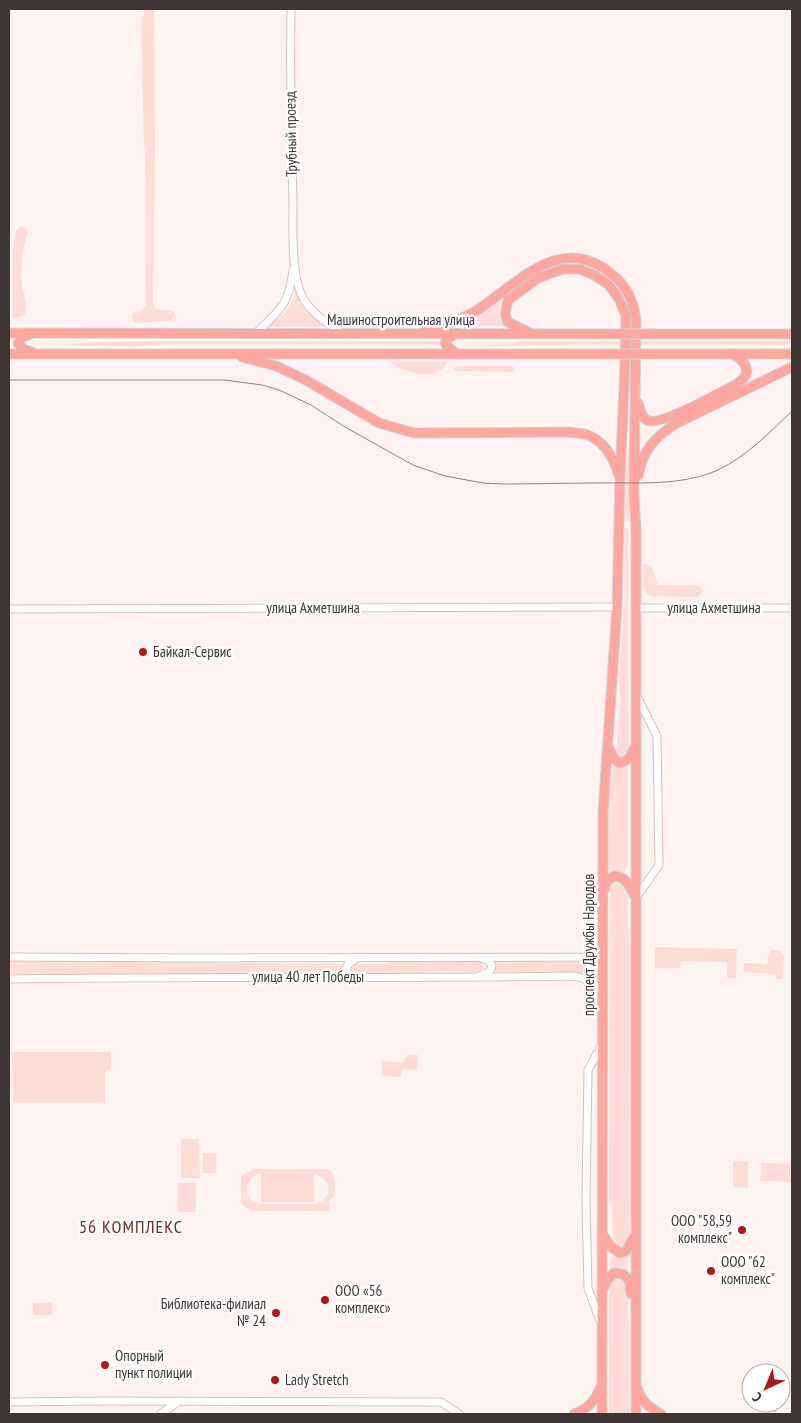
<svg xmlns="http://www.w3.org/2000/svg" width="801" height="1423" viewBox="0 0 801 1423" font-family="'PT Sans Narrow',sans-serif">
<rect width="100%" height="100%" fill="#fef3f1"/>
<!-- green -->
<g fill="#fedcd8" fill-rule="evenodd">
<path d="M145,9H154L155,148L153,303L154,307L156,309L173,311L175,313V316L170,320L166,321L137,323C133,322 132,319 132,315L135,312L141,311L146,305L145,151L144,148L141,19L144,14Z"/>
<path d="M20,227L25,228L28,231C23,248 20,268 22,286C23,295 30,308 24,316L13,318V252L16,231Z"/>
<path d="M297,283L309,311L327,327H266C283,318 295,304 297,283Z"/>
<path d="M505,294C499,306 494,315 506,326H461Z"/>
<path d="M164,341H444V344H165L137,347L67,345L96,342Z"/>
<path d="M519,341H792V345L603,344L460,347L513,344Z"/>
<path d="M389,362H388H448C434,384 406,372 389,362Z"/>
<path d="M458,366H512L515,369L512,372L454,371L453,368Z"/>
<path d="M629,436V521H625V490Z"/>
<path d="M626,528L628,529L629,748L626,755L621,758L616,755L620,700L619,674L625,595V529Z"/>
<path d="M643,563L652,567L658,585H697L701,587L702,592L699,596L696,597L651,596L646,593L644,585Z"/>
<path d="M612,765L621,768L628,765V863L624,875L612,873L606,876L607,817Z"/>
<path d="M620,883L626,887L628,891V925L631,942V1200L630,1240L626,1246L619,1247L614,1244L613,1239L612,1211L609,1198L610,888L613,884Z"/>
<path d="M655,947L737,949L736,979L727,978V962L681,961L680,968H655Z"/>
<path d="M770,950H779L784,956L783,979H776V974L743,972L744,963L767,964L768,957Z"/>
<path d="M493,960L592,962V973L507,974L493,971Z"/>
<path d="M9,961L342,964L343,965L342,968L343,974H9Z"/>
<path d="M479,961L481,962L483,967L479,972L428,971L414,974L357,975L352,972L351,967L354,964H383L392,962Z"/>
<path d="M12,1052H111V1069L105,1072V1103H13Z"/>
<path d="M407,1055H418L417,1070L402,1069L401,1077L382,1076L383,1061L403,1063Z"/>
<path d="M181,1139H199L200,1178H181Z"/>
<rect x="203" y="1153" width="13" height="20"/>
<path d="M733,1161H748V1188L733,1187Z"/>
<path d="M761,1163L792,1164V1182L760,1181Z"/>
<path d="M253,1169H325L332,1172L335,1183L334,1196L330,1200L329,1211H251L241,1203V1176ZM258,1174H261V1202H314V1174C333,1179 334,1200 314,1204H260C242,1198 243,1183 258,1174Z"/>
<rect x="178" y="1183" width="18" height="29"/>
<path d="M630,1253L628,1270C621,1266 616,1267 609,1271L612,1255L618,1256Z"/>
<path d="M620,1277L626,1281L628,1287V1310L630,1326V1413H609V1288L613,1279Z"/>
<rect x="33" y="1303" width="19" height="12"/>
</g>
<g fill="none" stroke-linecap="round" stroke-linejoin="round">
<defs>
<g id="minor">
<path d="M291,9C290,72 291,136 293,200C293,227 291,270 301,294C309,312 326,322 342,333"/>
<path d="M256,333C280,310 289,305 293,270"/>
<path d="M636,608H792"/>
<path d="M9,609L617,607"/>
<path d="M636,898L659,865L657,736L637,696"/>
<path d="M9,957L203,958L585,957L589,956L603,947"/>
<path d="M479,976L490,971L492,966L489,961L481,958"/>
<path d="M354,978L348,974L346,969L348,964L357,958"/>
<path d="M9,979C197,976 385,979 573,976C586,978 594,983 603,992"/>
<path d="M600,1321L588,1288L586,1201L588,1070L602,1045"/>
<path d="M9,1402L107,1401L441,1402L459,1414"/>
<path d="M160,1414L180,1401"/>
</g>
<g id="major">
<path d="M9,333L602,334"/>
<path d="M421,333C439,328 457,321 474,312C514,288 555,235 605,269C625,283 632,296 636,319L634,493L636,532V1414"/>
<path d="M530,333L508,322L505,314L508,300L538,278L551,273L563,269H580L594,275L609,285L619,299L626,316L625,366L620,477L617,607L603,813L602,1414"/>
<path d="M653,334H792"/>
<path d="M29,335L22,337L18,343L23,349L32,352"/>
<path d="M9,354H603"/>
<path d="M457,354L447,346L445,343L447,339L457,333"/>
<path d="M653,354H792"/>
<path d="M242,357L276,366L306,380L379,423L414,433L568,432C574,433 582,433 588,435C605,442 613,457 618,473"/>
<path d="M638,403C640,409 641,417 647,420C660,428 722,391 737,384L744,378L747,371C745,362 740,358 732,354"/>
<path d="M638,476C643,450 654,438 675,424L792,367"/>
<path d="M609,748L614,759L620,763L629,759L635,747"/>
<path d="M604,890L607,881L614,876C627,877 629,885 635,896"/>
<path d="M603,1235L610,1246L620,1253L626,1251L635,1236"/>
<path d="M604,1287L607,1280L614,1273L623,1274L630,1281L631,1294"/>
<path d="M638,1390C642,1402 650,1408 661,1414"/>
<path d="M574,1414C587,1409 595,1402 600,1388"/>
</g>
</defs>
<!-- minor casing -->
<use href="#minor" stroke="#d9c0bd" stroke-width="9"/>
<!-- major casing -->
<use href="#major" stroke="#d5d3d2" stroke-width="11"/>
<!-- minor -->
<use href="#minor" stroke="#fff" stroke-width="7"/>
<!-- major -->
<use href="#major" stroke="#fda7a1" stroke-width="9"/>
<!-- tram -->
<path stroke="#908684" stroke-width="1" d="M9,380H224L262,385L279,390L311,405L345,427L413,465L445,476L483,483L503,484C534,484 564,483 594,483C636,482 679,487 718,470C747,456 769,433 792,411"/>
<defs>
<g id="major-bridge">
<path d="M602,334H653"/>
<path d="M603,354H653"/>
</g>
</defs>
<!-- major-bridge casing -->
<use href="#major-bridge" stroke="#d5d3d2" stroke-width="11" stroke-linecap="butt"/>
<!-- major-bridge -->
<use href="#major-bridge" stroke="#fda7a1" stroke-width="9"/>
</g>
<!-- markers -->
<g fill="#ab181d" stroke="#fff" stroke-width="2">
<circle cx="143" cy="652" r="5"/>
<circle cx="742" cy="1230" r="5"/>
<circle cx="711" cy="1271" r="5"/>
<circle cx="325" cy="1300" r="5"/>
<circle cx="276" cy="1313" r="5"/>
<circle cx="105" cy="1365" r="5"/>
<circle cx="275" cy="1380" r="5"/>
</g>
<g text-anchor="middle" stroke-width="5" stroke-linejoin="round" paint-order="stroke">
<!-- street labels -->
<g font-size="15" fill="#3f3534" stroke="#fff">
<text transform="translate(291 134) rotate(-91)" y="5">Трубный проезд</text>
<text x="401" y="325">Машиностроительная улица</text>
<text x="313" y="613">улица Ахметшина</text>
<text x="714" y="613">улица Ахметшина</text>
<text transform="translate(589 945) rotate(-90)" y="5">проспект Дружбы Народов</text>
<text x="308" y="982">улица 40 лет Победы</text>
</g>
<!-- poi labels -->
<g font-size="15" fill="#3f3534" stroke="#fff" text-anchor="start">
<text x="153" y="657">Байкал-Сервис</text>
<text x="732" y="1226" text-anchor="end">ООО "58,59<tspan x="732" dy="17">комплекс"</tspan></text>
<text x="721" y="1267">ООО "62<tspan x="721" dy="17">комплекс"</tspan></text>
<text x="335" y="1296">ООО «56<tspan x="335" dy="17">комплекс»</tspan></text>
<text x="266" y="1309" text-anchor="end">Библиотека-филиал<tspan x="266" dy="17">№ 24</tspan></text>
<text x="115" y="1361">Опорный<tspan x="115" dy="17">пункт полиции</tspan></text>
<text x="285" y="1385">Lady Stretch</text>
</g>
<!-- quarter labels -->
<g font-size="18" letter-spacing="1" fill="#702b26" stroke="#fff">
<text x="131" y="1233">56 КОМПЛЕКС</text>
</g>
</g>
<!-- border -->
<rect width="801" height="1423" fill="none" stroke="#3f3534" stroke-width="20"/>
<!-- north arrow -->
<g transform="translate(766 1388) rotate(224)"><circle r="24" fill="#ffffff" stroke="#b2aeae"/>
<path d="M0-4L9 19L0 12L-9 19Z" fill="#ab181d"/>
<text y="-8" font-size="14" font-weight="bold" text-anchor="middle" fill="#3f3534">С</text>
</g>
</svg>
